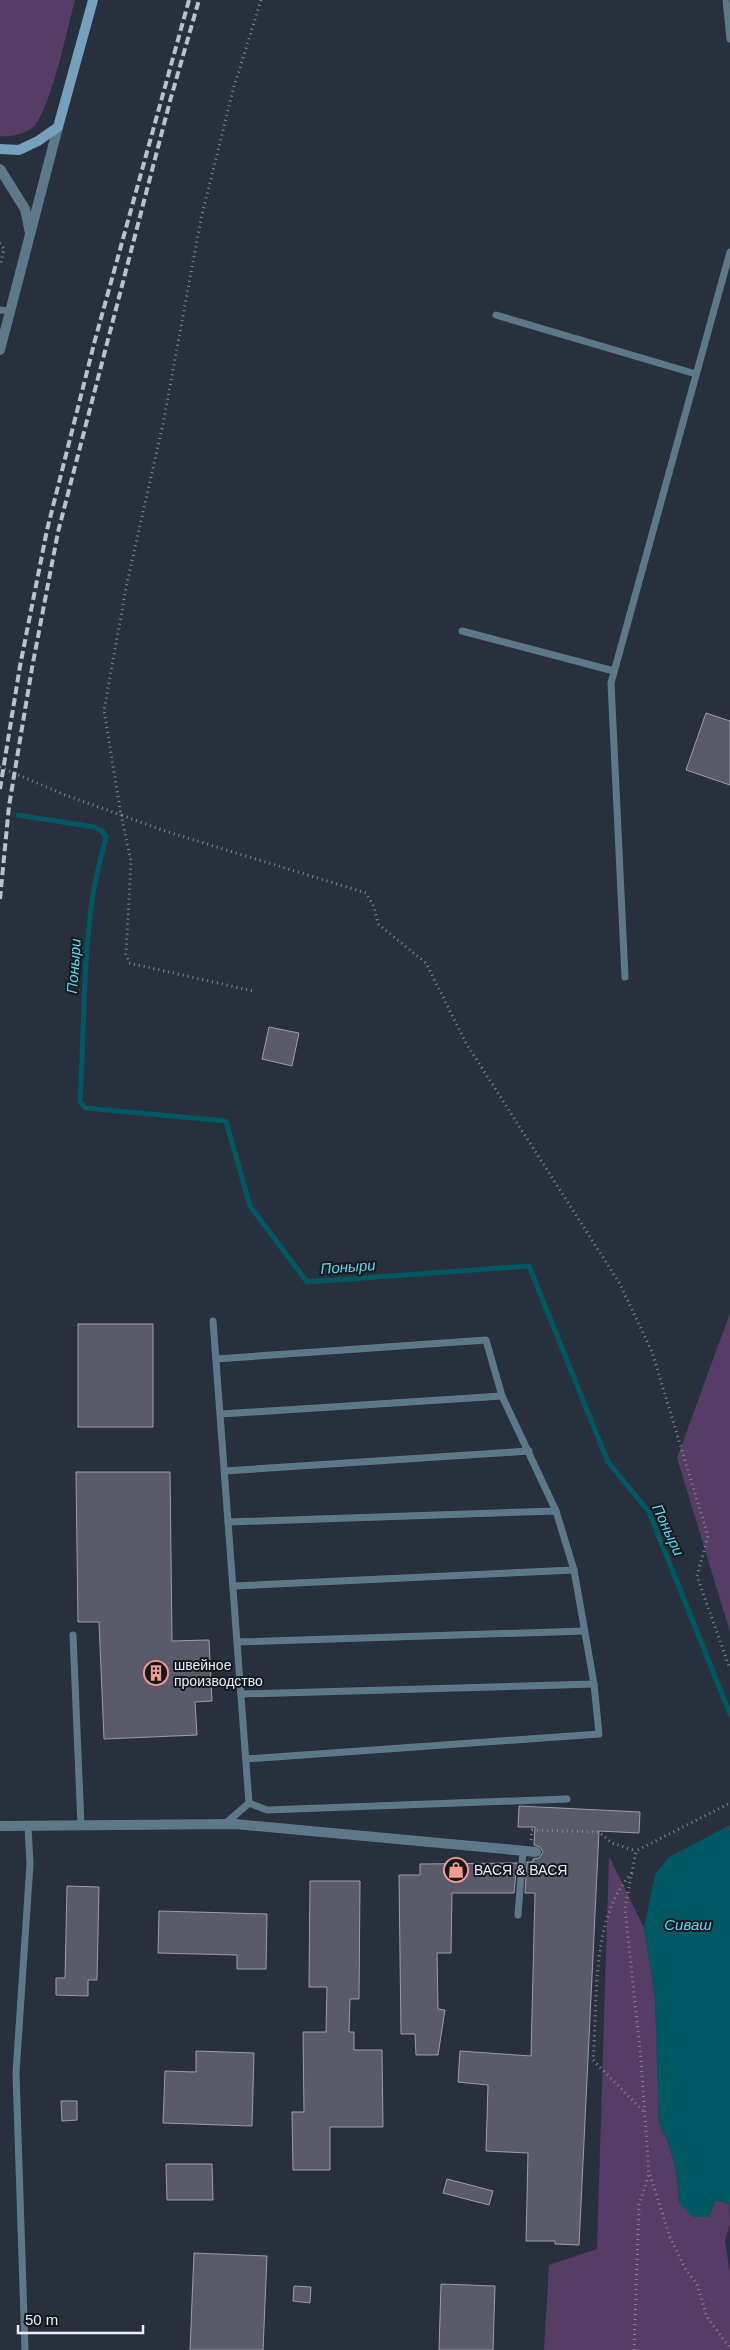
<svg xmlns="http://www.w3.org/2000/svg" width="730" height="2350" viewBox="0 0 730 2350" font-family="Arial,sans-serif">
<rect width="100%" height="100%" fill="#28303d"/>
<!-- green -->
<g fill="#573c66">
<path d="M0,0H75C66,32 53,101 35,125C29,133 10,138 0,136Z"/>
<path d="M730,1313V1632L677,1458Z"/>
<path d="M609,1856L644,1928L655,1997L659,2124C673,2148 678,2175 679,2203L716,2200L729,2204L730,2223L725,2241L730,2273V2350H544L549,2265L597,2249Z"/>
</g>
<!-- water -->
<path fill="#005863" d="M730,1825V2212L729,2204L716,2200L709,2217H693L679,2203C678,2175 673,2148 659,2124L655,1997L644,1928L655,1875L669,1857Z"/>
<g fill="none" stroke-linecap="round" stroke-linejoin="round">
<!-- stream -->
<path stroke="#005863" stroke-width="5" d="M18,815L94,827L102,831L106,837C101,858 95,879 92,901C83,967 84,1034 80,1101L85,1108L226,1121L250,1206L307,1282L529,1266L608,1462L649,1512L730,1714"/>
</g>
<!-- building -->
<g fill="#5b5a6a" stroke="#9d9cae">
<path d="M706,713L730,721V785L686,770Z"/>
<path d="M269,1027L299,1033L292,1066L262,1059Z"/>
<rect x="78" y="1324" width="75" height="103"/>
<path d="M76,1472H170L172,1641L209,1640L212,1701L195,1702L197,1735L104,1739L99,1622H78Z"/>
<path d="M519,1806L640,1812L639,1833L599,1831L579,2245L555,2244V2241H526L528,2153L486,2151L488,2085L458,2082L460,2051L531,2056L535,1893H525L527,1862H533V1859L539,1858L543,1852L540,1847L534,1845L535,1827H518Z"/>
<path d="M517,1863L514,1893H452L451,1953H437L438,2009L445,2010L438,2055H416L415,2034H401L399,1875H420V1864Z"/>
<path d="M310,1881H360L359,1999H350L349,2032H354V2050H382L383,2127H330V2170H293L292,2112H304L303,2032H326L327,1987H309Z"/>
<path d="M67,1886L99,1887L97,1980H88V1996L56,1995V1978H65Z"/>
<path d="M159,1911L267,1914L266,1969H237V1955L158,1953Z"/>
<path d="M196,2051L254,2053L252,2126L163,2123L165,2071L196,2072Z"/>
<path d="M61,2101H77V2120L62,2121Z"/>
<path d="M166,2164H212L213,2200H167Z"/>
<path d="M447,2179L493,2191L489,2205L443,2193Z"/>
<path d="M194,2253L267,2256L263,2350H190Z"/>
<path d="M441,2284L495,2286L493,2350H439Z"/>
<path d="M294,2286L311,2287L310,2303L293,2301Z"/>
</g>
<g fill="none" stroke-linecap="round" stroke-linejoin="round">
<!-- path -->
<g stroke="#818893" stroke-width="3" stroke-dasharray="1 4" stroke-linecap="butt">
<path d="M261,0L233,90L201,219L163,424L127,583L104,710L121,815L165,831L366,893L374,907L378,924L426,963L466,1043L620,1284L652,1352L708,1536L697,1576L730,1669"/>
<path d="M0,243L4,249L0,266"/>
<path d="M0,767L65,795L121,815L131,861L126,954L129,963L253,991"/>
<path d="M531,1840L532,1830L599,1832L612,1843L636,1851"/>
<path d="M632,1873C590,1918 598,2001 593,2060L643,2111"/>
<path d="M650,2175L670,2237L686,2270L697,2284L707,2317L730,2348"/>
<path d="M634,2350L639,2205L649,2174L641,2060L625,1908L636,1851L730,1803"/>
</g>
<!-- service -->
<g stroke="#5d7989" stroke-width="7">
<path d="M726,0L730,39"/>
<path d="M0,310L11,311"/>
<path d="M496,315L696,374"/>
<path d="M462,631L614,671"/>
<path d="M625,977L611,683L730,252"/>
<path d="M213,1321L249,1803L225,1824"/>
<path d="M216,1359L486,1340L502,1396L556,1511L574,1570L594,1684L599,1734L246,1759"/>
<path d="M221,1414L502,1396"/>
<path d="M225,1471L529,1451"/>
<path d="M228,1522L556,1511"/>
<path d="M233,1586L574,1570"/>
<path d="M73,1635L81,1826"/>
<path d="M237,1642L584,1631"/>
<path d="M241,1694L594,1684"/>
<path d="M249,1803L267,1810L567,1799"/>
<path d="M518,1915L523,1851"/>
<path d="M25,2350L16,2073L30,1864L28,1826"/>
</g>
<!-- minor -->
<path stroke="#5d7989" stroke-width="10" d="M0,1826L235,1824L536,1852"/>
<!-- tertiary -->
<g stroke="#5d7989" stroke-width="10">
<path d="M0,169L25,209L30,233"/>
<path d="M0,350L58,127"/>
</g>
<!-- secondary -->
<path stroke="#75a1bc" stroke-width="10" d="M0,149L19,150L38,141L58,127L93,0"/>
<!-- rail -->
<g stroke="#bac1ca" stroke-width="4" stroke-dasharray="8 4" stroke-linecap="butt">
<path d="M0,789L20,666L47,530L95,340L189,0"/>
<path d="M0,899L9,806L32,668L58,532L170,101L199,0"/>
</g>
</g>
<!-- icons -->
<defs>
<symbol id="building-ring" viewBox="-11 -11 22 22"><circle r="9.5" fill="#15181e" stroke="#f59d8d" stroke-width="1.5"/><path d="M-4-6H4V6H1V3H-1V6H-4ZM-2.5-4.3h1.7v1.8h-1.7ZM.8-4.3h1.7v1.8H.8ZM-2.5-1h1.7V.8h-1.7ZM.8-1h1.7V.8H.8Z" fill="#f59d8d"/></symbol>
<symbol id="shop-ring" viewBox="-11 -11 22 22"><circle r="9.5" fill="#15181e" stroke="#f59d8d" stroke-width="1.5"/><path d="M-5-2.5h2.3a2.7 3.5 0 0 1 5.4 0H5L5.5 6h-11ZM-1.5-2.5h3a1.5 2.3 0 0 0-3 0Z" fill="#f59d8d"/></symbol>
</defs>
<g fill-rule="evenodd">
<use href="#building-ring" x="142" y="1659" width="28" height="28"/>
<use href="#shop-ring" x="442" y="1856" width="28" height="28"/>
</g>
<g text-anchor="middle" stroke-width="4" stroke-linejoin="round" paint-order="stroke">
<!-- poi labels -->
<g font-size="14" fill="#eaf0f8" stroke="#15181e" text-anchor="start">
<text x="174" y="1670">швейное<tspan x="174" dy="16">производство</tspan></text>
<text x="474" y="1875">ВАСЯ &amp; ВАСЯ</text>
</g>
<!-- water labels -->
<g font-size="15" font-style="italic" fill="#54dff4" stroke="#15181e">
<text transform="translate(74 966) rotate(-86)" y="5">Поныри</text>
<text transform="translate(348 1267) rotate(-4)" y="5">Поныри</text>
<text transform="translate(668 1530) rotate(65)" y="5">Поныри</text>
<text x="688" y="1930">Сиваш</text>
</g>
</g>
<!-- scale -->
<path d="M18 2325v8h125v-8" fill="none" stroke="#eaf0f8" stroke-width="2.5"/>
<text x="25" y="2325" font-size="15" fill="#eaf0f8" stroke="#15181e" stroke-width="4" paint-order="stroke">50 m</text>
</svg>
